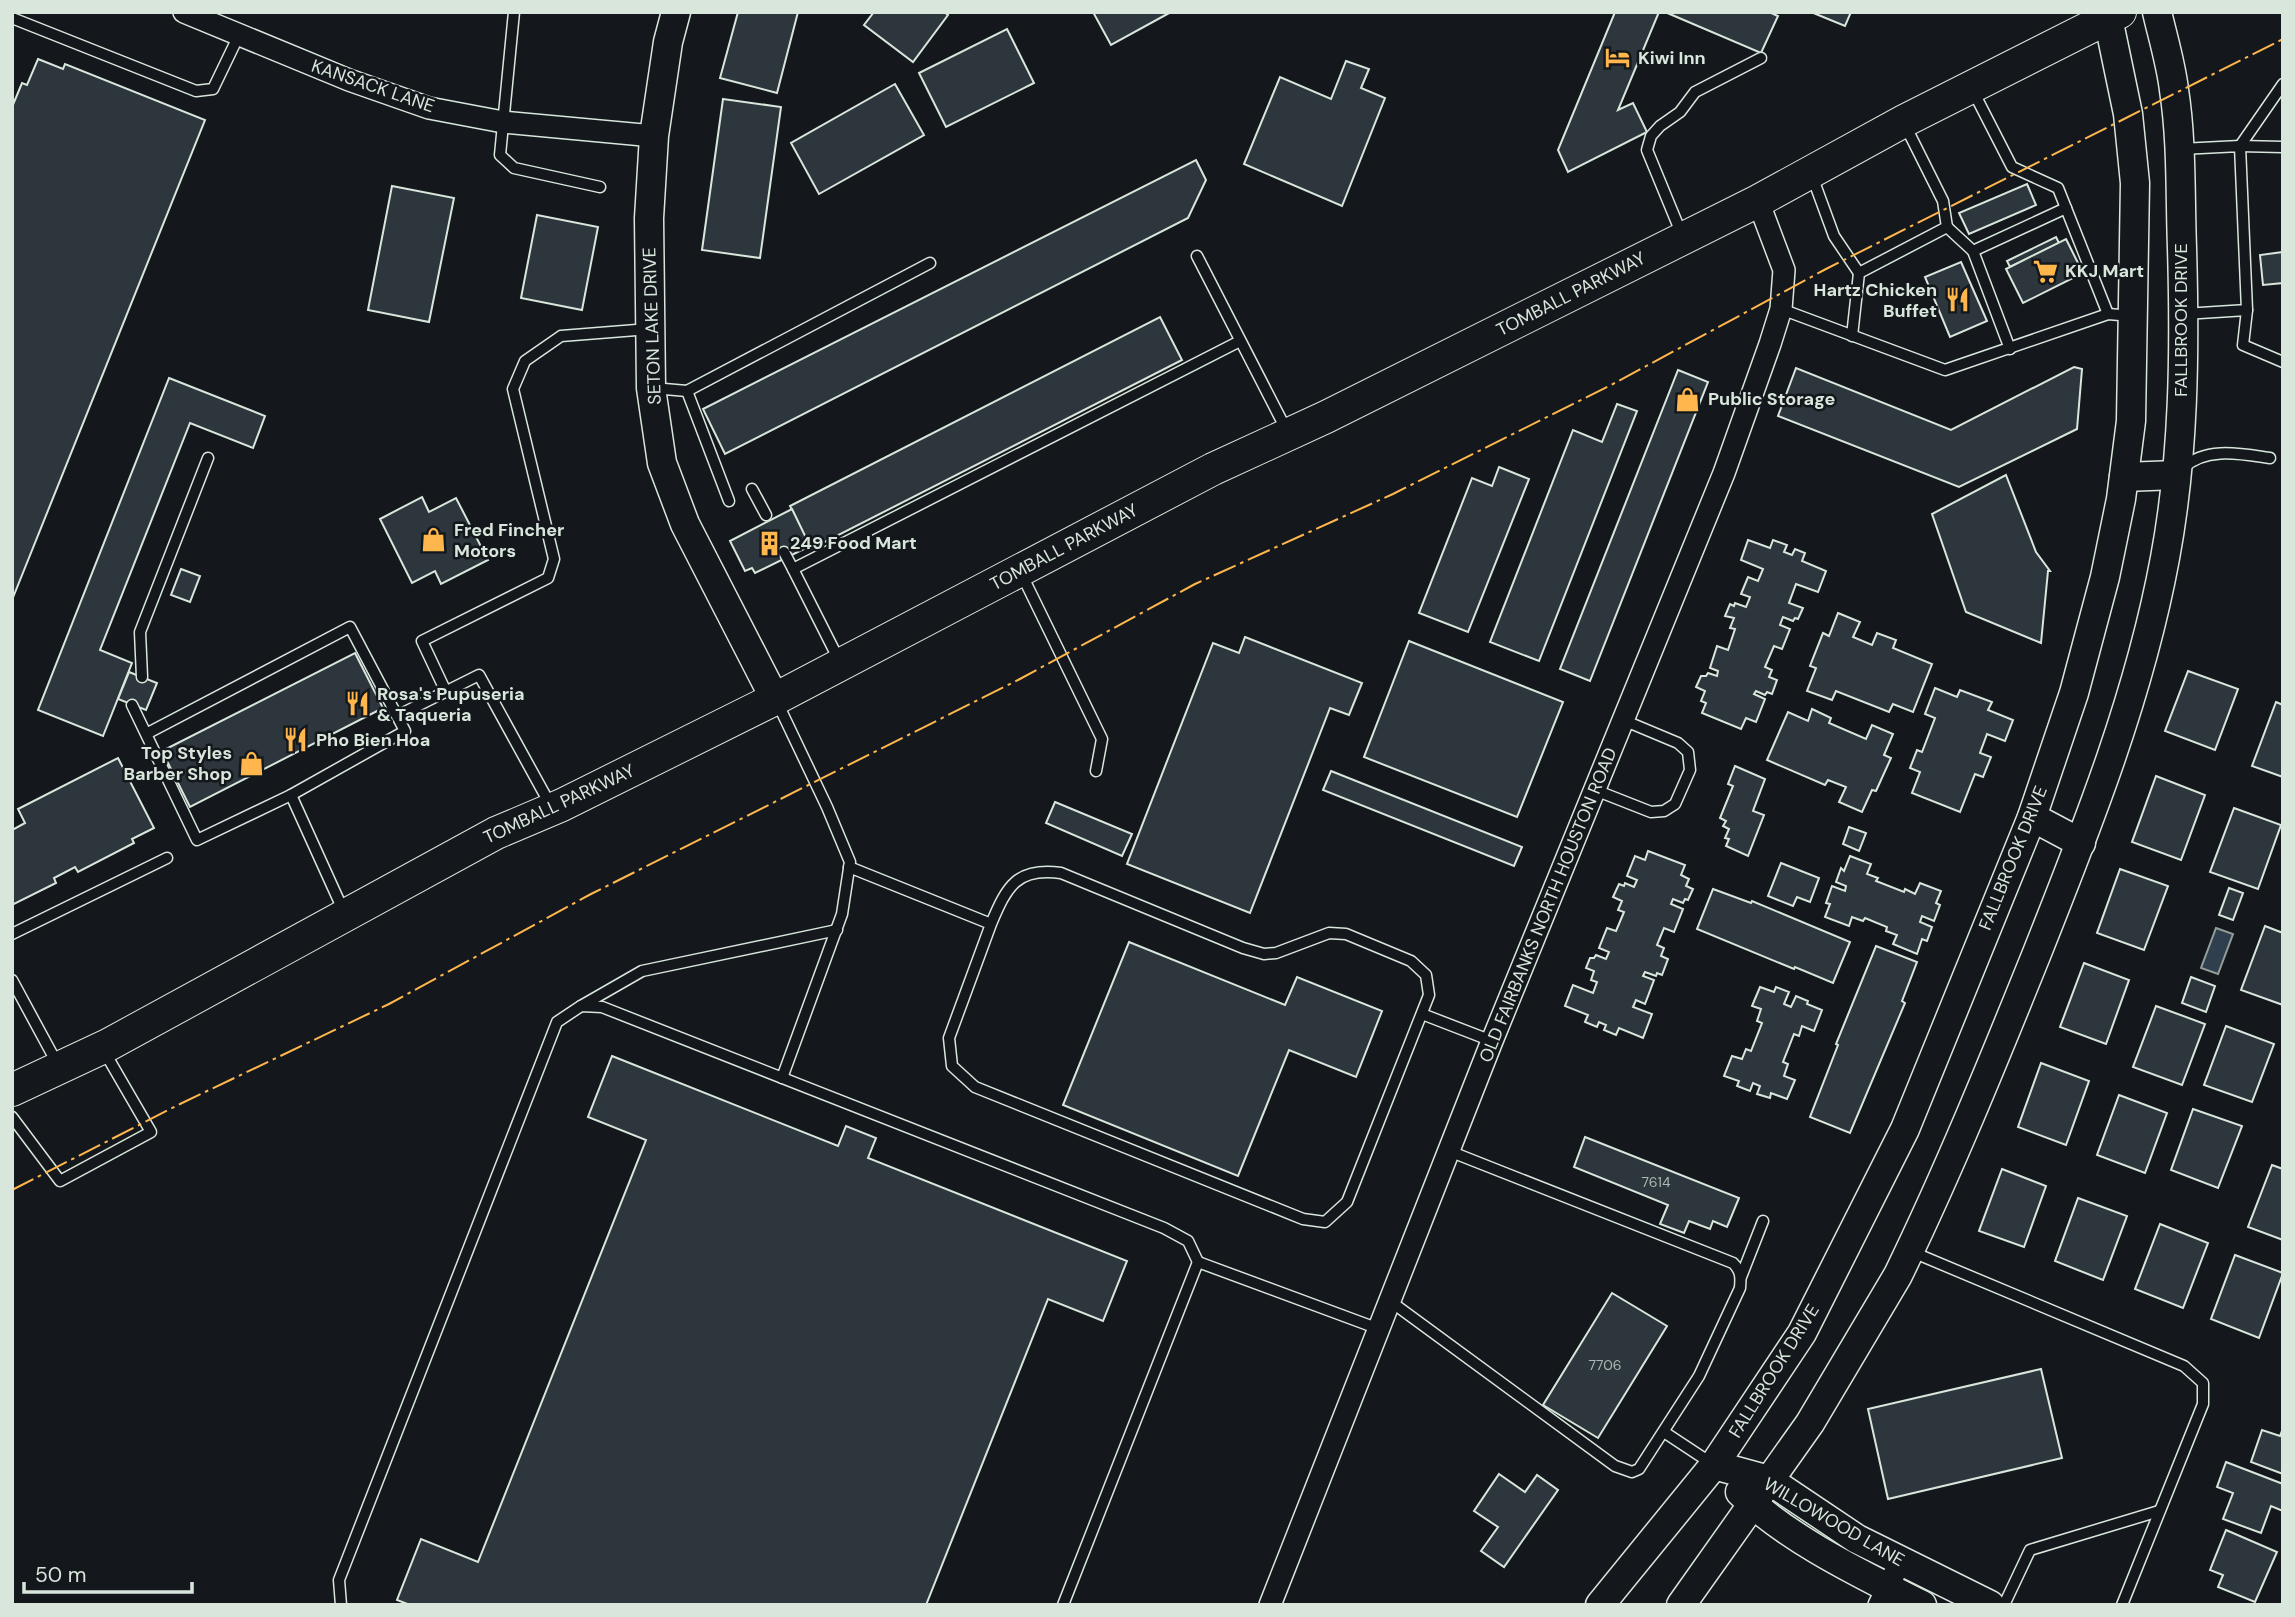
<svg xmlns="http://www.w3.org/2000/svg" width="2295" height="1617" viewBox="0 0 2295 1617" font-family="'DM Sans',sans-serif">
<rect width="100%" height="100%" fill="#14181c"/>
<!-- water -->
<path fill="#2f3f4d" stroke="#939e99" stroke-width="2" d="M2216,928L2233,934L2218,974L2201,968Z"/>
<!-- building -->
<g fill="#2c363c" stroke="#d8e6dc" stroke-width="2">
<path d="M738,12H798L777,93L720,78Z"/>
<path d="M874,12H944L948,15L913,62L864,25Z"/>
<path d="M1093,12H1171L1111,45Z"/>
<path d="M1615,12H1659L1618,110L1633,103L1647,132L1568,172L1558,150Z"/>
<path d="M1665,12H1769L1778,16L1761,53Z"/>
<path d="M1811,12H1851L1845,26Z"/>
<path d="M1007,29L1034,83L946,127L919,73Z"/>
<path d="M38,59L63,69L65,64L205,120L12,600V107L22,83L27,85Z"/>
<path d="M1346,61L1369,69L1361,88L1385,98L1342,206L1244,164L1280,77L1331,99Z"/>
<path d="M895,84L924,135L819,194L791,143Z"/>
<path d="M723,99L781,107L760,258L702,250Z"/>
<path d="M1196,160L1206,180L1188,218L725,454L703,409Z"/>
<path d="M2027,184L2036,205L1969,234L1959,213Z"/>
<path d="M392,186L454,198L429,322L368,310Z"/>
<path d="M537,215L598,227L582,310L521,298Z"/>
<path d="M2056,237L2059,243L2010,267L2007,261Z"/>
<path d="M2066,239L2083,273L2023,303L2006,269Z"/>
<path d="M2283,252V283L2263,285L2260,255Z"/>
<path d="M1961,262L1987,321L1950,337L1925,277Z"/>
<path d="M1160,317L1182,360L811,549L790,506Z"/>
<path d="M2074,367L2082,369L2077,429L1959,487L1778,416L1796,368L1951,430Z"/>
<path d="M1678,370L1708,382L1590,681L1560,669Z"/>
<path d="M169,378L265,416L253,448L190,423L100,650L132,663L103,736L38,710Z"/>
<path d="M1617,404L1637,411L1539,661L1490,642L1573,430L1602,442Z"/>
<path d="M1499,467L1529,479L1468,632L1419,613L1472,478L1492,486Z"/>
<path d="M2006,475L2036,552L2050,571H2048L2041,643L1966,612L1932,514Z"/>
<path d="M422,497L429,512L456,498L488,560L441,584L435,571L412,583L380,519Z"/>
<path d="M792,509L810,546L755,573L752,568L745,571L730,541Z"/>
<path d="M1748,540L1770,548L1773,540L1787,545L1784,552L1792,555L1795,549L1805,553L1802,561L1826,571L1818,592L1796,584L1789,603L1803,608L1798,619L1795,618L1793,621L1783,617L1780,625L1790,629L1782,649L1774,646L1765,667L1772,670L1769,677L1777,680L1772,694L1767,692L1765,695L1756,691L1754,694L1765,699L1756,722L1746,718L1741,729L1702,713L1706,703L1701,701L1705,691L1696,687L1701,676H1706L1708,673L1717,676L1718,671L1710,668L1717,646L1728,650L1735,629L1730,628L1734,618L1725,616L1730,604L1734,606L1735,603L1746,607L1750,597L1741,594L1748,577L1758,581L1763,569L1741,560Z"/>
<path d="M181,569L200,576L190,602L171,595Z"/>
<path d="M1838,613L1860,622L1853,637L1872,645L1877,633L1896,640L1893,648L1932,664L1913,712L1893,704L1889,712L1836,691L1832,700L1807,691L1816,668L1810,666L1823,633L1829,636Z"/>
<path d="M1245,637L1362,683L1349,715L1330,708L1250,913L1127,864L1213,643L1239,653Z"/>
<path d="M1409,641L1563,702L1517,817L1364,757Z"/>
<path d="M355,653L383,708L190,807L162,751Z"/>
<path d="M2188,671L2238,689L2215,750L2165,731Z"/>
<path d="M129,672L157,683L146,710L118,699Z"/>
<path d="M1935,688L1957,697L1960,690L1992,702L1988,710L2013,720L2005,741L1987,734L1980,753L1991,757L1983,777L1975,774L1960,812L1912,793L1920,772L1910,768L1917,750L1922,752L1935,718L1925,714Z"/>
<path d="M2276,702L2283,705V777L2252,766Z"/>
<path d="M1812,709L1831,718L1829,723L1866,739L1872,725L1893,734L1884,755L1891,758L1876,791L1872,790L1862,812L1839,802L1846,787L1828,780L1825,785L1767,760L1788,712L1808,721Z"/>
<path d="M118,758L154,828L132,839L134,843L78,872L75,867L54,878L56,883L12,905V830L25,823L18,809Z"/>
<path d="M1735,766L1765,779L1753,811L1764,815L1748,856L1726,846L1729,839L1725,838L1729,829L1723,826L1726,821L1720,818L1733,786L1728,784Z"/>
<path d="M1331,771L1522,847L1514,866L1323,790Z"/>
<path d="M2156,776L2205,795L2181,860L2132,842Z"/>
<path d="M1055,802L1132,834L1122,856L1046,823Z"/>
<path d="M2234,808L2281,825L2258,889L2210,872Z"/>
<path d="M1849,827L1866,833L1859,851L1843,844Z"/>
<path d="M1648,851L1685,865L1681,875L1689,879L1686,886L1693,889L1688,900L1685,899L1683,903L1673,899L1671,904L1683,909L1674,932L1664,928L1657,945L1664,948L1661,956L1668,959L1662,975L1657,973L1656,976L1645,972L1643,976L1654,980L1645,1004L1636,1000L1633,1007L1652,1014L1643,1038L1619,1028L1616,1035L1604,1030L1606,1025L1599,1022L1597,1027L1585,1022L1588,1015L1565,1006L1573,985L1593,993L1597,982L1591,980L1594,971L1586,968L1590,958H1594L1596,955L1606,959L1609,952L1599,948L1607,928L1616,931L1624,912L1618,910L1622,901L1613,897L1619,884L1624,886L1625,883L1634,887L1637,880L1627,876L1635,856L1645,860Z"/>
<path d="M1850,856L1871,864L1867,874L1878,878L1876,881L1904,892L1905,889L1915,894L1920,883L1941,891L1936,903L1940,905L1934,921L1922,916L1920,922L1932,927L1927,941L1922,939L1917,954L1893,944L1897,935L1886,931L1887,927L1865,918L1863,921L1852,917L1849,926L1825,917L1830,904L1826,903L1832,886L1845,891L1846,886L1836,882L1841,868L1844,871Z"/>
<path d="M1781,863L1819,878L1810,902L1797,897L1793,906L1768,896Z"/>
<path d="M2120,869L2168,886L2144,950L2097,933Z"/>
<path d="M2229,888L2243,893L2233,920L2219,915Z"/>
<path d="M1713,889L1751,903L1752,901L1850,942L1833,983L1795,967L1794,969L1697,929Z"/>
<path d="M2265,926L2283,933V1005L2241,990Z"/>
<path d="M1129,942L1285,1005L1297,977L1382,1011L1356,1077L1289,1050L1238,1176L1063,1105Z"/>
<path d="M1876,946L1917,962L1902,1001L1905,1003L1850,1133L1810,1117L1838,1045L1836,1044Z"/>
<path d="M2084,963L2129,980L2106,1044L2060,1027Z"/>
<path d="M2191,977L2215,986L2206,1012L2182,1003Z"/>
<path d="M1760,987L1774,992L1776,987L1789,992L1784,1004L1791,1007L1796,996L1808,1001L1807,1004L1822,1010L1814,1031L1802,1026L1799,1036L1794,1034L1783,1062L1788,1064L1784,1076L1795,1080L1787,1099L1771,1093L1770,1098L1757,1094L1760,1086L1753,1083L1750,1091L1737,1086L1739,1081L1724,1076L1732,1056L1742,1059L1746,1049L1751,1051L1762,1023L1757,1021L1761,1009L1752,1006Z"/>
<path d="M2156,1006L2205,1024L2182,1085L2133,1067Z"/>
<path d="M2226,1026L2274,1044L2252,1102L2204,1085Z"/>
<path d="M612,1056L838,1146L846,1126L876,1138L868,1158L1127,1261L1103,1321L1048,1299L926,1605H410L397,1600L421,1539L478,1562L646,1140L588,1117Z"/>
<path d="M2041,1063L2089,1081L2066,1145L2018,1127Z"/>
<path d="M2119,1095L2167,1113L2145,1173L2097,1155Z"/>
<path d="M2193,1109L2242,1126L2218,1188L2171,1170Z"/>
<path d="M1585,1137L1739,1198L1727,1227L1713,1221L1710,1229L1689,1221L1684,1233L1660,1224L1668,1205L1574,1167Z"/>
<path d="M2272,1165L2283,1169V1240L2248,1227Z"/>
<path d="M2002,1169L2046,1186L2024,1247L1979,1231Z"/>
<path d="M2078,1198L2127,1216L2103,1280L2055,1261Z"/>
<path d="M2160,1224L2208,1243L2183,1308L2135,1289Z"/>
<path d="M2235,1255L2283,1273L2259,1338L2211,1319Z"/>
<path d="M1612,1293L1667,1326L1598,1438L1543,1405Z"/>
<path d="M2041,1369L2062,1458L1888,1499L1868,1409Z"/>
<path d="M2283,1428V1474L2251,1462L2262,1430L2280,1436Z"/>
<path d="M2226,1462L2283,1484V1511L2271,1506L2261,1533L2223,1519L2233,1493L2217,1487Z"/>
<path d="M1499,1474L1525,1492L1537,1475L1558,1490L1504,1567L1481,1551L1498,1527L1474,1511Z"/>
<path d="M2226,1530L2277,1552L2255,1602L2218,1587L2223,1575L2210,1570Z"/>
</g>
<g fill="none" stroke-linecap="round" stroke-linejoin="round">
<defs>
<g id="lane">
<path d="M514,12L500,155L514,168L600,187"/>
<path d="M12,18L196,91L213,89L239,35"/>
<path d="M1972,89L2012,167L2058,188L2108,314"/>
<path d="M2240,146L2283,84"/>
<path d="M2240,146L2283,147"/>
<path d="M2181,149L2240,146L2247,310L2184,314"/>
<path d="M1812,176L1834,236L1859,273"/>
<path d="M1947,227L1973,251L2066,208"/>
<path d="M1682,235L1647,150L1651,136L1660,126L1680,112L1695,92L1761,58"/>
<path d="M1973,251L2010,349"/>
<path d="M1197,256L1287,431"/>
<path d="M1781,309L1945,370L2108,314L2132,316"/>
<path d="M2247,310L2243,345L2283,362"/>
<path d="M1852,336L1859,273L1947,227L1943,201L1905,125"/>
<path d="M653,388L687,391L729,501"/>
<path d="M687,391L930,263"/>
<path d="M2183,468C2206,446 2242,454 2270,458"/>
<path d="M752,489L766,515"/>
<path d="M784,552L793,569"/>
<path d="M1021,573L1102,739L1096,771"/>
<path d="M840,662L793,569L1240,341"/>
<path d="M142,677L140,632L208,458"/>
<path d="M446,692L422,641L548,578L554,559L513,389L525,361L561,336L649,329"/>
<path d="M777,702L827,807L850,862L842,914L782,1078"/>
<path d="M132,705L197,840L291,795L405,731L350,627L146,734"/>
<path d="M397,716L479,675L551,806"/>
<path d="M1595,790L1651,812L1664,811L1675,804L1690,770L1688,752L1678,743L1623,720"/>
<path d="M291,795L344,912"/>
<path d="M849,867L991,924L949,1038L952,1066L975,1087L1303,1219L1325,1222L1347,1202L1429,995L1426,975L1411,961L1346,934L1329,933L1276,953L1264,954L1243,948L1061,873C1017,867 1007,886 991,924"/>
<path d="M12,934L167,858"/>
<path d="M12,980L58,1065"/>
<path d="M581,1006L642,971L837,930"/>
<path d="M1422,1014L1492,1041"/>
<path d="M12,1117L60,1181L151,1132L104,1051"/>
<path d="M1910,1251L2184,1366L2203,1383V1404L2122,1605"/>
<path d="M1741,1277L1763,1221"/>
<path d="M1390,1301L1615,1466L1632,1472L1639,1469L1699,1376L1740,1288C1741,1277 1741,1271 1733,1263L1449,1151"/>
<path d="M1664,1432L1714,1465"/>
<path d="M341,1605L339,1580L557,1022L581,1006L602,1007L1164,1228L1188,1241L1198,1262"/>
<path d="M1063,1605L1198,1262L1379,1329"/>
<path d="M2004,1605L2030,1550L2159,1511"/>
</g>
<g id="street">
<path d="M184,12L349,80L429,108L503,122L654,136"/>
<path d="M1270,1605L1492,1041L1724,473L1770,344L1781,309L1784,270L1758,201"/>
<path d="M1879,1605L1900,1562"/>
</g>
<g id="secondary">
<path d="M676,12L668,42L654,136L649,218L651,388L662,463L685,524L775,699"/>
<path d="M2124,477L2176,475"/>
<path d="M2032,817L2081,843"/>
<path d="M1714,1465L1769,1480L1857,1539L1990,1605"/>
<path d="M1740,1492C1787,1539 1863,1575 1922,1605"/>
<path d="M1600,1605L1714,1465L1802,1333L1905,1129L2032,817L2074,693L2105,577L2121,499L2131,421L2135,183L2128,114L2108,18"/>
<path d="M1681,1605L1810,1423L1898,1275C1949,1170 1993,1062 2037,953C2088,825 2140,694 2165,558C2184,456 2185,352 2182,248C2180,196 2182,141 2174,90C2171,64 2163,38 2157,12"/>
</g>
<path id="primary" d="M12,1090L108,1045L496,833L562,805L775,699L1213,469L1326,417L1758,201L1904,121L2120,12"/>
</defs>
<!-- lane casing -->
<use href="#lane" stroke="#d8e6dc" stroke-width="13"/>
<!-- street casing -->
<use href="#street" stroke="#d8e6dc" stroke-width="24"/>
<!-- secondary casing -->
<use href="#secondary" stroke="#d8e6dc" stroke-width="31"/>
<!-- primary casing -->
<use href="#primary" stroke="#d8e6dc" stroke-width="34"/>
<!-- lane -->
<use href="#lane" stroke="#14181c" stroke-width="10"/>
<!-- street -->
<use href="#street" stroke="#14181c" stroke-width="21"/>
<!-- secondary -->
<use href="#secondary" stroke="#14181c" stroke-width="28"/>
<!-- primary -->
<use href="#primary" stroke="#14181c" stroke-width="32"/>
<!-- power -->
<path stroke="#ffb74d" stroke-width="2" stroke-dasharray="24 5 3.5 5" stroke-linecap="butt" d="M12,1190L180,1104L389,1004L591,894L1018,680L1195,584L1393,494L1613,384L1826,269L2283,39"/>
</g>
<!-- icons -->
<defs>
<symbol id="hotel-bare" viewBox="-9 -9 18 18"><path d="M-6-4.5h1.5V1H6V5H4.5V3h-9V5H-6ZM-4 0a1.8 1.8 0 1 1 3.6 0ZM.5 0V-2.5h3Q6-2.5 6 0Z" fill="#ffb74d" stroke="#14181c" stroke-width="2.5" paint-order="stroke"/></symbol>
<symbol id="supermarket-bare" viewBox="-9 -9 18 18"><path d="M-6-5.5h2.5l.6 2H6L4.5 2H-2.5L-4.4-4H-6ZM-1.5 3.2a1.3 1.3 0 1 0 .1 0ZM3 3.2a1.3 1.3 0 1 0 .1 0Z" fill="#ffb74d" stroke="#14181c" stroke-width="2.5" paint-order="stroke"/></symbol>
<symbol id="restaurant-bare" viewBox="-9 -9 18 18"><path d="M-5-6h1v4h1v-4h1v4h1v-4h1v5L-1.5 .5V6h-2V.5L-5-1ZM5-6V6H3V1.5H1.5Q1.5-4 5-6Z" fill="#ffb74d" stroke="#14181c" stroke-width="2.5" paint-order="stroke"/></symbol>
<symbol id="shop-bare" viewBox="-9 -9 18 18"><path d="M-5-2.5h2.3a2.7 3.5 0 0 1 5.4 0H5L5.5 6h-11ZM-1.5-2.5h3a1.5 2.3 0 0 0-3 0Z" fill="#ffb74d" stroke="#14181c" stroke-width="2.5" paint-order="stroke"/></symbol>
<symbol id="building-bare" viewBox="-9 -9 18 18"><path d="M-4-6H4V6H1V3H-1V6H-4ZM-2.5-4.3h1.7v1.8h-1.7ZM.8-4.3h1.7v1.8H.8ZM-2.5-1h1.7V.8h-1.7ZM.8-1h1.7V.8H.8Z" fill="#ffb74d" stroke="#14181c" stroke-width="2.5" paint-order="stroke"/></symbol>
</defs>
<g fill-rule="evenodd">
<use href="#hotel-bare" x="1600" y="40" width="35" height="35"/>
<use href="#supermarket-bare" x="2028" y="254" width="35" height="35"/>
<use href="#restaurant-bare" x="1940" y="282" width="35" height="35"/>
<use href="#shop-bare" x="1670" y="382" width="35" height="35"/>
<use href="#shop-bare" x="416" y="522" width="35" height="35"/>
<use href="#building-bare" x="752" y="526" width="35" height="35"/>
<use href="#restaurant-bare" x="340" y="686" width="35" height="35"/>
<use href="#restaurant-bare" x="278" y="722" width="35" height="35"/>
<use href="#shop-bare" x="234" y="746" width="35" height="35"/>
</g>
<g text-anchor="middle" stroke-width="5" stroke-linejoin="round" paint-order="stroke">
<!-- number labels -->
<g font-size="14" fill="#adbab4">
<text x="1656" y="1187">7614</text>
<text x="1605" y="1370">7706</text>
</g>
<!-- poi labels -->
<g font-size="18" font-weight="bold" fill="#d8e6dc" stroke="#14181c" text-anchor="start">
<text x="1638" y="64">Kiwi Inn</text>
<text x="2065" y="277">KKJ Mart</text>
<text x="1937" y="296" text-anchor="end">Hartz Chicken<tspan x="1937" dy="21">Buffet</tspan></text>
<text x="1708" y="405">Public Storage</text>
<text x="454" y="536">Fred Fincher<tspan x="454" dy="21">Motors</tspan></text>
<text x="790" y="549">249 Food Mart</text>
<text x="377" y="700">Rosa's Pupuseria<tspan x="377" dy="21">&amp; Taqueria</tspan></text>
<text x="316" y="746">Pho Bien Hoa</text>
<text x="232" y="759" text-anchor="end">Top Styles<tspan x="232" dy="21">Barber Shop</tspan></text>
</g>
<!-- street labels -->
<g font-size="18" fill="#d8e6dc" stroke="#14181c">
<text transform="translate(373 86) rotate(19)" y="6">KANSACK LANE</text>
<text transform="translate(1571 294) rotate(-27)" y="6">TOMBALL PARKWAY</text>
<text transform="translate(2181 320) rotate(-90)" y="6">FALLBROOK DRIVE</text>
<text transform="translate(652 326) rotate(-92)" y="6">SETON LAKE DRIVE</text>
<text transform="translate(1064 547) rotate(-28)" y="6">TOMBALL PARKWAY</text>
<text transform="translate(559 804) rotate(-25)" y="6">TOMBALL PARKWAY</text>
<text transform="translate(2013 858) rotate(-68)" y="6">FALLBROOK DRIVE</text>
<text transform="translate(1548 905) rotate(-68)" y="6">OLD FAIRBANKS NORTH HOUSTON ROAD</text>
<text transform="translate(1774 1371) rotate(-58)" y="6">FALLBROOK DRIVE</text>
<text transform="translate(1834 1522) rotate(30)" y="6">WILLOWOOD LANE</text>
</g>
</g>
<!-- border -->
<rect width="2295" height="1617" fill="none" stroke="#d8e6dc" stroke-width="28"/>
<!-- scale -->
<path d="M24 1582v10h168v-10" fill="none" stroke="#d8e6dc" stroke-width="3.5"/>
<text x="35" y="1582" font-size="21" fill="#d8e6dc" stroke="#14181c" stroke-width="5" paint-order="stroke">50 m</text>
</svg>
